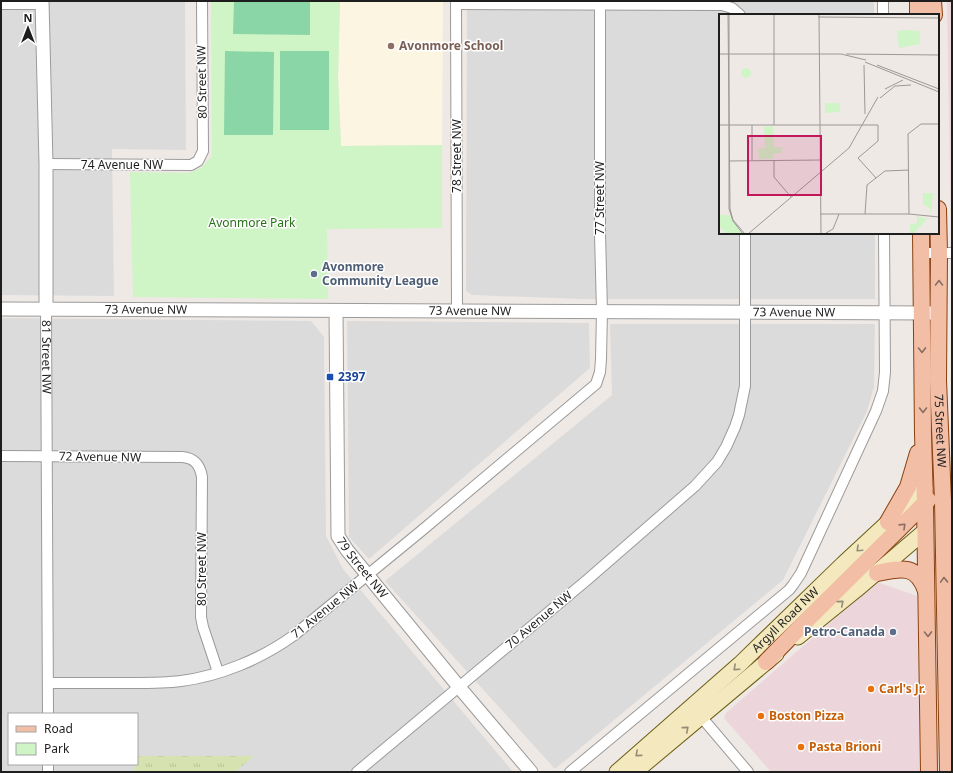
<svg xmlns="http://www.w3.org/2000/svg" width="953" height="773" viewBox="0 0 953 773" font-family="'Noto Sans',sans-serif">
<defs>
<pattern id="grass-tufts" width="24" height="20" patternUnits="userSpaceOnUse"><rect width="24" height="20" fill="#d6e3b0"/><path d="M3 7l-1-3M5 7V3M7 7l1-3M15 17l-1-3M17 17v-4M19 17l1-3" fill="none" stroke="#b7c297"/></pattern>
</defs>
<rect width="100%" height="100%" fill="#eee9e5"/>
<!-- residential -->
<g fill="#dcdbdb" fill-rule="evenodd">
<path d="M1,1H185L186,150L112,149L114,296L1,295Z"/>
<path d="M467,1H874V15H720V233H875V299H581L472,295L466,291Z"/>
<path d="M1,318L311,321L324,337L326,536L343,569L513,772H1ZM9,714H137V764H9Z"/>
<path d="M347,321L589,323L590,368L369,559L349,537Z"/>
<path d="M610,324H875L874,387L867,411L783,580L555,769L385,581L612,395Z"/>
</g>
<!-- commercial -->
<g fill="#edd6db">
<path d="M947,1H952V240H951Z"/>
<path d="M877,582L917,596L920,772H771L724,718L726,713Z"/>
</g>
<!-- education -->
<path fill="#fcf5e1" d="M340,1H443L442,145L341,146L338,77Z"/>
<!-- grass -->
<path fill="url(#grass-tufts)" d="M137,756H254L235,772H134L135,764H137Z"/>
<!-- park -->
<path fill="#cff4c6" d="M211,1H340L338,77L341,146L442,145V228L327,229L328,299L133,297L130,172L188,173L201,168L212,156Z"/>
<!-- pitch -->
<g fill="#8bd6a6">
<path d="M234,1H310V35L233,34Z"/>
<path d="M225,51L274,52L273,135H224Z"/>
<rect x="280" y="51" width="49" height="79"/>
</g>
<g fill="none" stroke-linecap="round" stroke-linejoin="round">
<defs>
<g id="minor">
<path d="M456,1L457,310"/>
<path d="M883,1V15"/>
<path d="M1,4H42"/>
<path d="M456,4L722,5L732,8L740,15"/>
<path d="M46,164L191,165L198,161L203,151L202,1"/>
<path d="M922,253H952"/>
<path id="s1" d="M46,309L48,714"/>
<path d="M1,456L182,457C195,458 200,465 202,477L201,617L203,627L218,672"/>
<path d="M48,683C76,683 104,683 133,683C149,683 165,683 181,681C220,676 261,659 293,636L420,532L596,384L600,372L601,359L602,311L600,234V4"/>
<path d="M698,713L748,772"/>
<path d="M48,764V772"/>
<path d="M357,772L587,580L695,486L717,462L726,447L735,427L739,415L745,386V233"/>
<path d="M570,772L789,590L793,585L801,573L876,411L883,391L885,372L884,233"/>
</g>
<g id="tertiary">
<path d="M42,1L46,164V309"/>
<path id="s2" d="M1,309L931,313"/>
<path id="s3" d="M336,311L338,536L347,550L459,687L531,772"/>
</g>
<g id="secondary">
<path d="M798,637L856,590L925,531"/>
<path id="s4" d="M617,772L740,664L843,564L925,488"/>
<path d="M635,772L776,654"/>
</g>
<g id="primary">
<path d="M918,1V15"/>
<path d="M933,1L934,15"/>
<path id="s5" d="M938,209L939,253L938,380L943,501L948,772"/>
<path d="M921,233L923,434L925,503L929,772"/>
<path d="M888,522L908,487L918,453"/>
<path d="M877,573C901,568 917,564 926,591"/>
<path d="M766,662L801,626L928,500"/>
</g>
</defs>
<!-- minor casing -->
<use href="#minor" stroke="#9b9b9b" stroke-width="12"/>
<!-- tertiary casing -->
<use href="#tertiary" stroke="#9b9b9b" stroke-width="15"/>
<!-- secondary casing -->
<use href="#secondary" stroke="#6b5d10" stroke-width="17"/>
<!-- primary casing -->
<use href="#primary" stroke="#8a410f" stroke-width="18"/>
<!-- minor -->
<use href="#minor" stroke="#fff" stroke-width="10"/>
<!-- tertiary -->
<use href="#tertiary" stroke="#fff" stroke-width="13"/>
<!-- secondary -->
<use href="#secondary" stroke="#f3e8be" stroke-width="15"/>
<!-- primary -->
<use href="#primary" stroke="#f3bea6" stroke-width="16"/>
</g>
<!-- one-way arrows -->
<defs><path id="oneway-chevron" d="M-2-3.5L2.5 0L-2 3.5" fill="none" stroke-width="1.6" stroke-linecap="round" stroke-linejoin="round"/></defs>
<g stroke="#886e62">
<use href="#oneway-chevron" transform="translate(939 283) rotate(-90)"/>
<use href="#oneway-chevron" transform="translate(922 350) rotate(89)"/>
<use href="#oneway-chevron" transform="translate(923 410) rotate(90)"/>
<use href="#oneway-chevron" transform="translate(903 526) rotate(-44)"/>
<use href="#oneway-chevron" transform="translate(944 580) rotate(-92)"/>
<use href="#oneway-chevron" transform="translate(928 634) rotate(89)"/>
</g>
<g stroke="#938d76">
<use href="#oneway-chevron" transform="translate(859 549) rotate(137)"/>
<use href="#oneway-chevron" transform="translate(841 603) rotate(-40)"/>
<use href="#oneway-chevron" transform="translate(736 668) rotate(138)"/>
<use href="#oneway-chevron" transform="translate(686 729) rotate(-40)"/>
<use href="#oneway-chevron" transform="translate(638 754) rotate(139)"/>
</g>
<!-- markers -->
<circle fill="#8d6e63" stroke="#fff" stroke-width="1.5" cx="391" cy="46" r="4"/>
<g fill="#5c6f8a" stroke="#fff" stroke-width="1.5">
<circle cx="314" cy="274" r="4"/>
<circle cx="893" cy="632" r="4"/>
</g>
<rect fill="#1a4fb4" stroke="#fff" stroke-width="1.5" x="326" y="373" width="8" height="8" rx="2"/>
<g fill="#e8710a" stroke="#fff" stroke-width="1.5">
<circle cx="871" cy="689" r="4"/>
<circle cx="761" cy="716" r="4"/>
<circle cx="801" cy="747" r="4"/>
</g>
<g text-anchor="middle" stroke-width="3" stroke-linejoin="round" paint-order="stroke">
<!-- education labels -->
<g font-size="12" font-weight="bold" fill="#785e54" stroke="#fff" text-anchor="start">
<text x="399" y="50">Avonmore School</text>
</g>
<!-- street labels -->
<g font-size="12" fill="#1e1e1e" stroke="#fff">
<text transform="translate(202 82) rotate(-91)" y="4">80 Street NW</text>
<text transform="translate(457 156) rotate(-90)" y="4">78 Street NW</text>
<text x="122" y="169">74 Avenue NW</text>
<text transform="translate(600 198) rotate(-90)" y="4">77 Street NW</text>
<text dy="4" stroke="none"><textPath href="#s2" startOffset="145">73 Avenue NW</textPath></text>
<text dy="4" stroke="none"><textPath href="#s2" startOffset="469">73 Avenue NW</textPath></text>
<text dy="4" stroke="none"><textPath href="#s2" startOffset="793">73 Avenue NW</textPath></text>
<text dy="4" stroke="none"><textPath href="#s1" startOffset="48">81 Street NW</textPath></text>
<text dy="4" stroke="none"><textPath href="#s5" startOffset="222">75 Street NW</textPath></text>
<text transform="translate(100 457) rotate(1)" y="4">72 Avenue NW</text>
<text dy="4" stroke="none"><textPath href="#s3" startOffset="265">79 Street NW</textPath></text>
<text transform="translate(202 569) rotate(-90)" y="4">80 Street NW</text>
<text transform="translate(325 610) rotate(-39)" y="4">71 Avenue NW</text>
<text transform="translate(539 620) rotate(-40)" y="4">70 Avenue NW</text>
<text dy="4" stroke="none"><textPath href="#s4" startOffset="227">Argyll Road NW</textPath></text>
</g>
<!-- park labels -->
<g font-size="12" fill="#267216" stroke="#fff">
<text x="252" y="227">Avonmore Park</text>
</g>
<!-- service labels -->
<g font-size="12" font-weight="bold" fill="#4e5e75" stroke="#fff" text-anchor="start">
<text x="322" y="271">Avonmore<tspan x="322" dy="14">Community League</tspan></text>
<text x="885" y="636" text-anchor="end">Petro-Canada</text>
</g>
<!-- transit labels -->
<g font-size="12" font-weight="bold" fill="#164399" stroke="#fff" text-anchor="start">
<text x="338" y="381">2397</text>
</g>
<!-- food labels -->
<g font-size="12" font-weight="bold" fill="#c56008" stroke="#fff" text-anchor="start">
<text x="879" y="693">Carl's Jr.</text>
<text x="769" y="720">Boston Pizza</text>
<text x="809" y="751">Pasta Brioni</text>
</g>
</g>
<!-- overview -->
<g transform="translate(719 14)">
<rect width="220" height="220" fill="#eee9e5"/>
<path d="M188,16L201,17V30L180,34L178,17ZM22 59a5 5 0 1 1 10 0a5 5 0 1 1-10 0ZM106,89H121V98L106,99ZM54,112L55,133H63V139L54,140V145H40L39,135L46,134L45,113ZM204,179H214L212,201L211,194L204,191ZM0,201H10L23,220H7L0,212ZM198,202L208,205L194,220H191V211L198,209Z" fill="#cff4c6"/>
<path fill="none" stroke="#9b9895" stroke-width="1" d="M9,0L11,195L14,206L26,220M10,0V195L14,207L24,220M55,0V111M100,0L102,220M99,3L220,4M0,40H122L147,46M127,40L220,41M146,48L220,78M145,51L146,100M158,51L220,75M166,75L184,66M161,84L176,72L192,71M0,111H159V127L139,144L157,164M33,111V146M55,146V163L72,183M10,147L101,146M101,200H190L220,203M146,200L148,171L166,157L190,156M190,200L189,120L202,110H220M107,219L114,215L120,200M29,220L130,134L159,83"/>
<path fill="#c2185b" fill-opacity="0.15" stroke="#c2185b" stroke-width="2" d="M29,122H102V181H29Z"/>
<rect width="220" height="220" fill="none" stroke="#1e1e1e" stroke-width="2"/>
</g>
<!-- border -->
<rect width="953" height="773" fill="none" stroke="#1e1e1e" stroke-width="4"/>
<!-- legend -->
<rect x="8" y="713" width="130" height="52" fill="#ffffff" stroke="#a5a5a5"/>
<rect x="16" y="726" width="20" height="6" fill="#f3bea6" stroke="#a5a5a5"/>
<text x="44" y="733" font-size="12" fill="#1e1e1e">Road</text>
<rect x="16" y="743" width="20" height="12" fill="#cff4c6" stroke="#a5a5a5"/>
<text x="44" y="753" font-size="12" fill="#1e1e1e">Park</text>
<!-- north arrow -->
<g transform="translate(28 28)" stroke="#ffffff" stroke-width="3" paint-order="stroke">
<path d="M0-3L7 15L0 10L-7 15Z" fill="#1e1e1e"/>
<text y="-6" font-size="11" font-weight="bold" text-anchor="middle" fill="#1e1e1e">N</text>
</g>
</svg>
